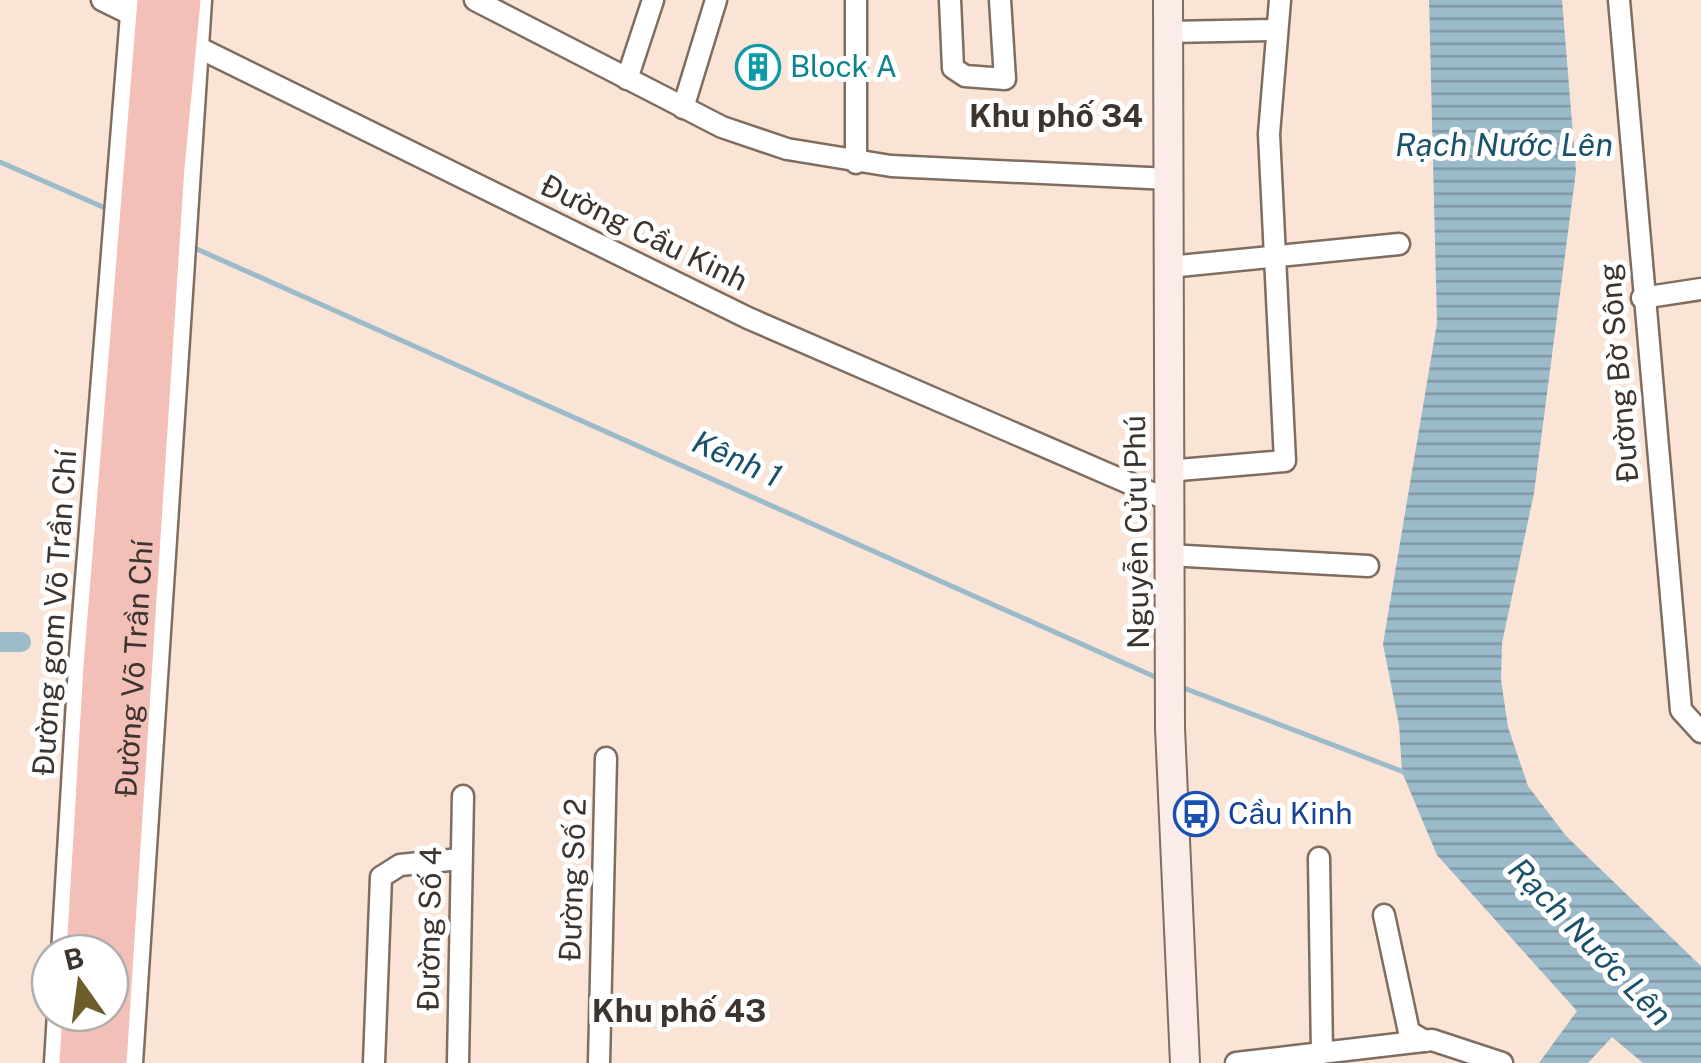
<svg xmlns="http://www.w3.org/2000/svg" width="1701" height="1063" viewBox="0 0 1701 1063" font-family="'Public Sans',sans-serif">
<defs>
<pattern id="water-rules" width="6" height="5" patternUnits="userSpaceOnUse" patternTransform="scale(2.5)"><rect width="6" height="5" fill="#9bbaca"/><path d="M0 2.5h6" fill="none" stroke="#8098a4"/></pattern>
</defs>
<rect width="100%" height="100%" fill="#f9e4d5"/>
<!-- water -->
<path fill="url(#water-rules)" d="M1429,0H1562L1576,171L1534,493L1502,643L1501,680L1508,727L1528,786L1566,836L1701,966V1063H1643L1612,1037L1588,1063H1539L1577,1011L1437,855L1402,772L1399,725L1383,644L1437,323Z"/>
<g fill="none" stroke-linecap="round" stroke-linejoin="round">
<!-- stream -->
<g stroke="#9bbaca" stroke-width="5">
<path d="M0,162L112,211"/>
<path d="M190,246L1162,680"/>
<path d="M1181,687L1404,772"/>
</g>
<!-- canal -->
<path stroke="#9bbaca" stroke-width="20" d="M0,642H21"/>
<defs>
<g id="street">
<path d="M102,0L748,318L1168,500"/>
<path d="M475,0L722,127L787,149L891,166L1170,179"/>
<path d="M950,0L953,68L965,76L1005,79L1000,0"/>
<path d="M1619,0L1681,710L1701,732"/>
<path d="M1169,32L1277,30"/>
<path d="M627,79L653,0"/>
<path d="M683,108L716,0"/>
<path d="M856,163V0"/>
<path d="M1169,267L1399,244"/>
<path d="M1642,298L1701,289"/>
<path d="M1167,471L1285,461L1269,134L1280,0"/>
<path d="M1168,555L1368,566"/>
<path d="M1319,858L1322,1053"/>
<path d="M1384,915L1409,1032L1425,1041"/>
<path d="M62,953L79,667L132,2"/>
<path d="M55,1063L58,1013"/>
<path d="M132,1063L201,0"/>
<path d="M374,1063L381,877L400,865L460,859"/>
<path d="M458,1063L463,796"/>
<path d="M599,1063L606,758"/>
<path d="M1236,1063L1432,1040L1502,1063"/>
</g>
<path id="secondary" d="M1168,0L1170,728L1185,1063"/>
<g id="highway">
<path d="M84,953L101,666L155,0"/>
<path d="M77,1063L80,1013"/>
<path id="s1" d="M109,1063L167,167L183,0"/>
</g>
</defs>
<!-- street casing -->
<use href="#street" stroke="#7f6d60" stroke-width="25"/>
<!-- secondary casing -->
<use href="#secondary" stroke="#7f6d60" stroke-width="32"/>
<!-- highway casing -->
<use href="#highway" stroke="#b38f88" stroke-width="40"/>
<!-- street -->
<use href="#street" stroke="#fff" stroke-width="20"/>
<!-- secondary -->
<use href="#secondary" stroke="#fbecea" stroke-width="28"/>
<!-- highway -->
<use href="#highway" stroke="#f3c0b8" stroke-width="35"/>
</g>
<!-- icons -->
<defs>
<symbol id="building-ring" viewBox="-11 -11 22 22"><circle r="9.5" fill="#fff" stroke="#0f9aa8" stroke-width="1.5"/><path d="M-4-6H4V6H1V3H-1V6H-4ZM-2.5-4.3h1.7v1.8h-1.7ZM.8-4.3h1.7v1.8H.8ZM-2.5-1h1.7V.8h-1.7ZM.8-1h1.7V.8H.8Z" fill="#0f9aa8"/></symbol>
<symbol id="bus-ring" viewBox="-11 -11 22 22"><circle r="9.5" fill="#fff" stroke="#1a4fb4" stroke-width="1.5"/><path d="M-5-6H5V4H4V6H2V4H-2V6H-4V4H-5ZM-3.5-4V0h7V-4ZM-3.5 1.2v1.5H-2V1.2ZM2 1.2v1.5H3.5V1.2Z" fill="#1a4fb4"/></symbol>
</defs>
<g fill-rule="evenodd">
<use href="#building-ring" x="733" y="42" width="50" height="50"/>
<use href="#bus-ring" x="1171" y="789" width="50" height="50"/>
</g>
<g text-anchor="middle" stroke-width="10" stroke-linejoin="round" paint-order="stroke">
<!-- culture labels -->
<g font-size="30" fill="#0d838f" stroke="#fff" text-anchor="start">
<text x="790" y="77">Block A</text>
</g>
<!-- street labels -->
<g font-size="30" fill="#3c342e" stroke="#fff">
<text transform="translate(644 233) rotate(26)" y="10">Đường Cầu Kinh</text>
<text transform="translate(1619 373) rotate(-95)" y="10">Đường Bờ Sông</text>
<text transform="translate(1137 532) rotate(-91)" y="10">Nguyễn Cửu Phú</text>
<text transform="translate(55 613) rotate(-86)" y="10">Đường gom Võ Trần Chí</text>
<text dy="10" stroke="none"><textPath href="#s1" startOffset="395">Đường Võ Trần Chí</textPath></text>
<text transform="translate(573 880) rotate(-88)" y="10">Đường Số 2</text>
<text transform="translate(430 929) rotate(-89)" y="10">Đường Số 4</text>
</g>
<!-- transit labels -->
<g font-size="30" fill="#164399" stroke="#fff" text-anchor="start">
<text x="1228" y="824">Cầu Kinh</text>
</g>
<!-- neighbourhood labels -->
<g font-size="32" font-weight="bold" fill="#3c342e" stroke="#fff">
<text x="1056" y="127">Khu phố 34</text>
<text x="679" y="1022">Khu phố 43</text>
</g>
<!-- water labels -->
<g font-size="32" font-style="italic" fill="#1a526b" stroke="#fff">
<text x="1504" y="156">Rạch Nước Lên</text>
<text transform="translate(737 459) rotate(24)" y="11">Kênh 1</text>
<text transform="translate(1590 942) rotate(46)" y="11">Rạch Nước Lên</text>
</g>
</g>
<!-- north arrow -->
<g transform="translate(80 983) rotate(346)"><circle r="48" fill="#ffffff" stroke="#b1aeab" stroke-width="2.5"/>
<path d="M0-8L18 38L0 25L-18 38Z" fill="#6d5d2a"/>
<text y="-15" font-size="28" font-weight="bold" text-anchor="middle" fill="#3c342e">B</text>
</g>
</svg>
